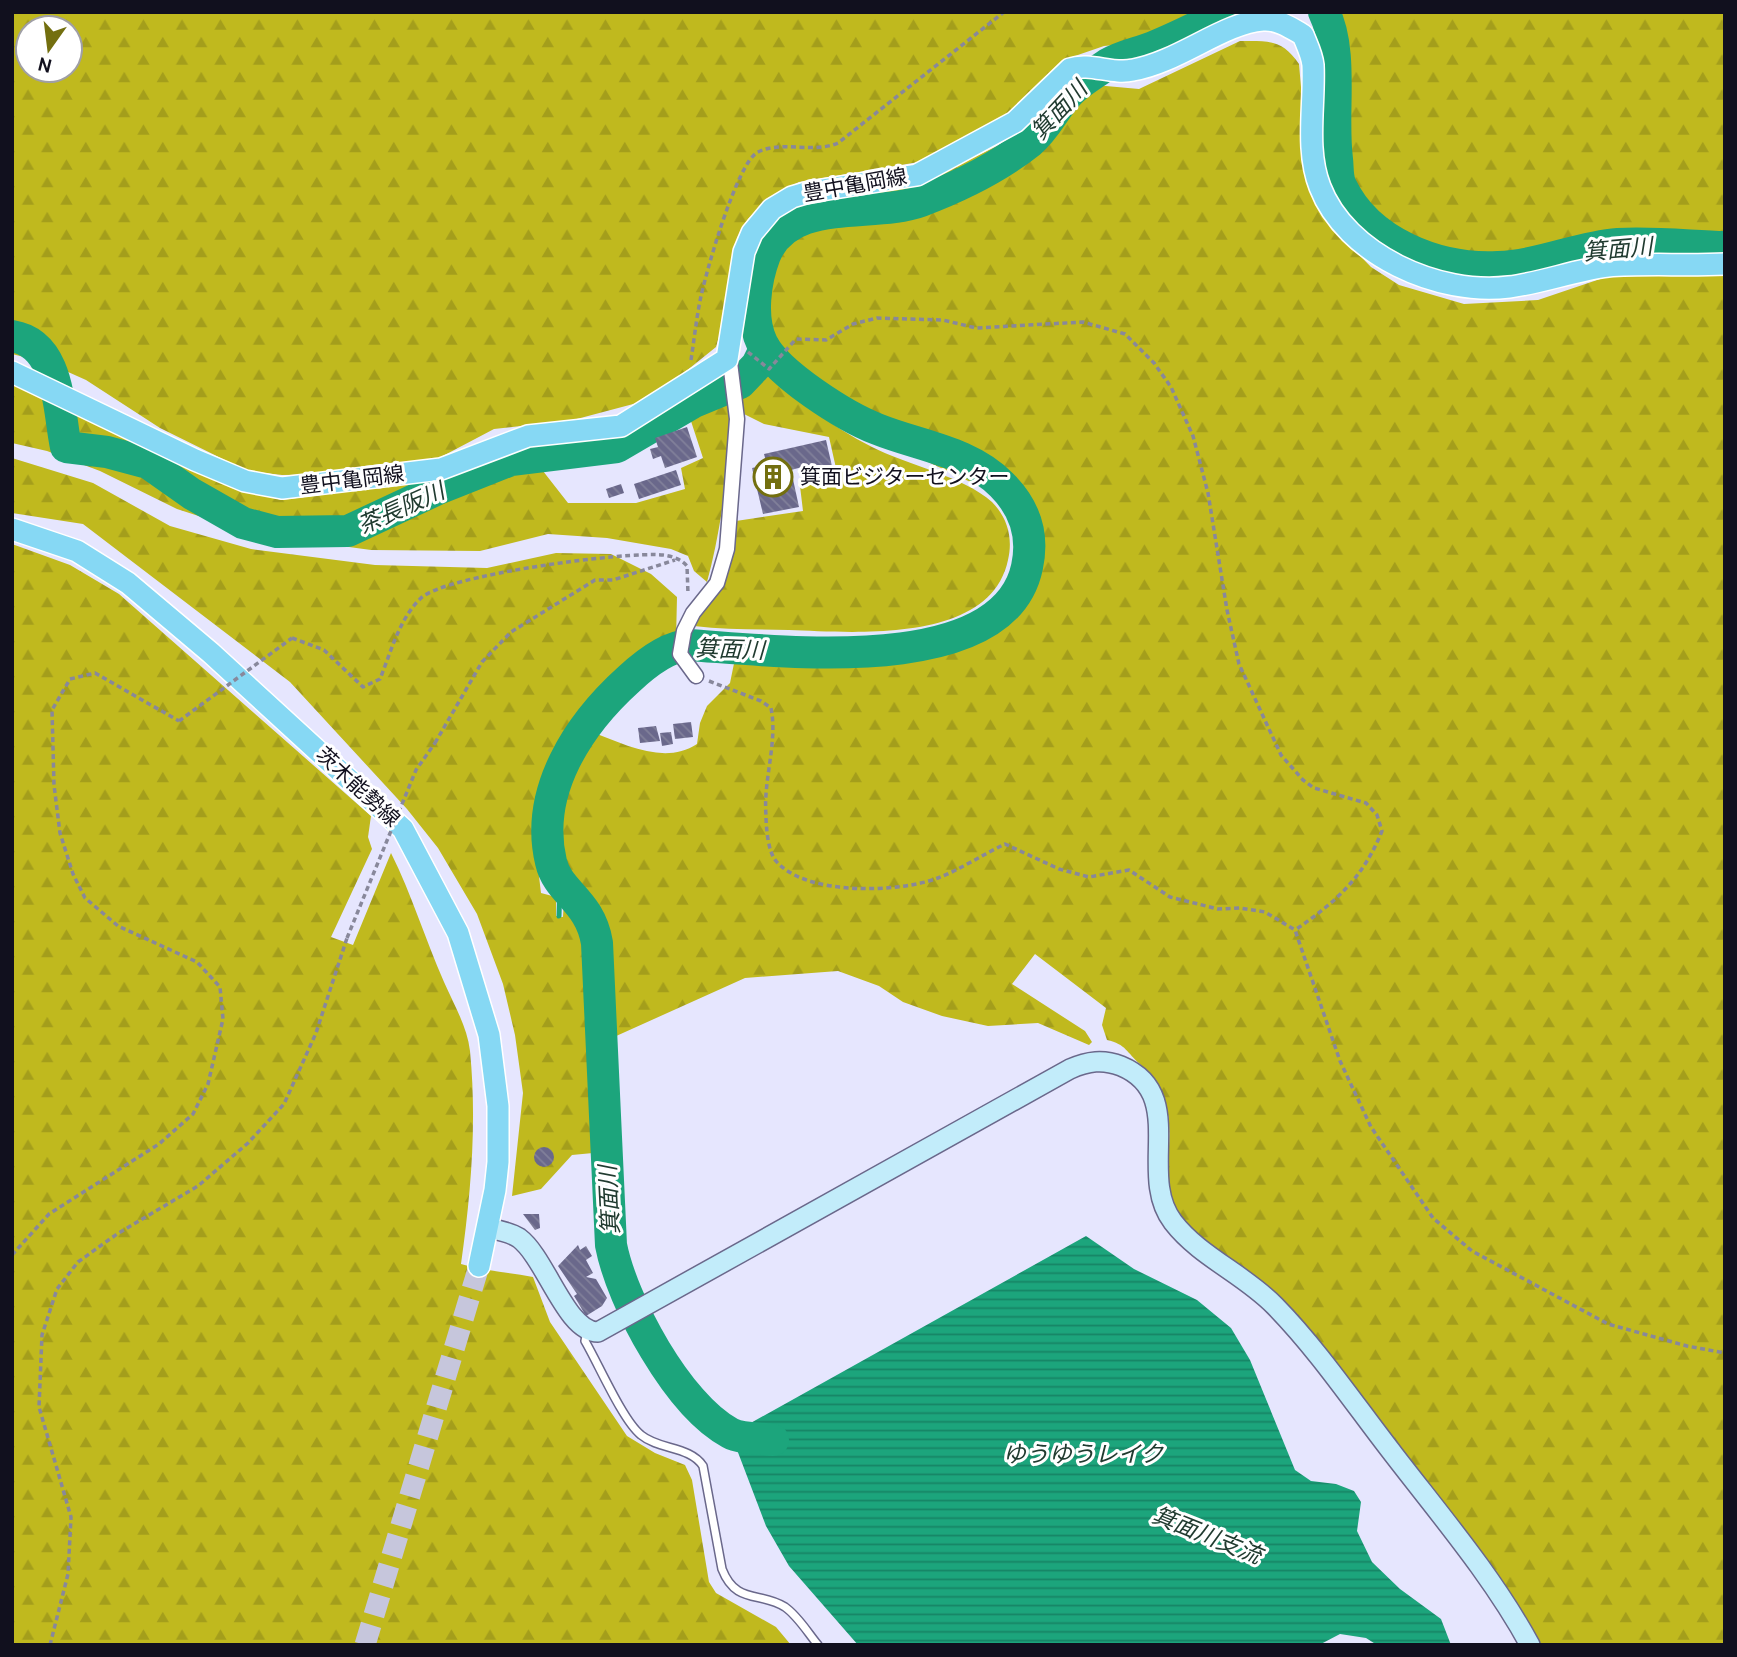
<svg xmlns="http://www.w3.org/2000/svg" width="1737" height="1657" viewBox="0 0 1737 1657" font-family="Cabin,'Noto Sans JP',sans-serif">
<defs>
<pattern id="forest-firs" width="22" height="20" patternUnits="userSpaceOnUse" patternTransform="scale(1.75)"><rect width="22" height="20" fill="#c0b91e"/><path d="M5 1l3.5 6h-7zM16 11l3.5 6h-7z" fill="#a49e1b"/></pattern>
<pattern id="water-rules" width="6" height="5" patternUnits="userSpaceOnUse" patternTransform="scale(1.75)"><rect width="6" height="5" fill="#1ca57c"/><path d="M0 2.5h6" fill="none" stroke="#178565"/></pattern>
<pattern id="building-back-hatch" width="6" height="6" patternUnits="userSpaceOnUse" patternTransform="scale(1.75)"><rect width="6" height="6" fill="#6a688b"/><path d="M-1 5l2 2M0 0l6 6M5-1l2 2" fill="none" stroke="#81809a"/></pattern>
</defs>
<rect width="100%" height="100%" fill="#e6e6fe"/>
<!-- forest -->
<g fill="url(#forest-firs)" fill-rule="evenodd">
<path d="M12,12H1207L1145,42L1104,46L1072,57L1047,75L1008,115L919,162L799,182L770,197L748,219L737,238L724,320L716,347L675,380L637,403L573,420L494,429L439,458L357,474L282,475L247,471L160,428L86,380L48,363L12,354ZM28,28H70V70H28Z"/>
<path d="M1336,12H1725V233L1613,235L1496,255L1455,256L1421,247L1382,219L1349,178L1344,27Z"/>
<path d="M1240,41C1268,41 1282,39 1299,64L1310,191L1330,225L1371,267L1399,285L1464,304L1538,300L1609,276L1725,272V1645H1536L1473,1541L1284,1303C1270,1289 1255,1276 1239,1264C1223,1254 1198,1243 1187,1227C1143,1167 1199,1121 1140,1064C1127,1053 1126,1044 1107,1040L1102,1025L1106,1008L1035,954L1012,984L1085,1031L1092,1042L1089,1045L1038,1023L988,1026L942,1016L903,1002L879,986L838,971L745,978L614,1037C612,1001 615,956 603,921C595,897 575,885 565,863C547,827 571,762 592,732C626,745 665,765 697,744L700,723L707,706L730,683L739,639L886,642L943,632L984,615L1001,600L1014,582L1021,548L1015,516L998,495L856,428L805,394L756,353L749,334L746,298L757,250L768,229L783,214L811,201L899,189L926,181L999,145L1095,85L1139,89Z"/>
<path d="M754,360C791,394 826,424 872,447C907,465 963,476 992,502C1008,518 1013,539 1008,560C990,645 852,632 789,630C757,629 725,630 694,626V620L722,584L736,521L803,511L800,486L838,477L829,437L764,424L742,413L737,377Z"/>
<path d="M729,380C735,435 722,528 707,582L694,571L688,556L671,549L607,538L548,534L480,551L371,550L254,534L177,509L100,471L47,451L12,443V384L232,488L282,500L454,477L525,448L568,503H636L685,489L681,468L703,458L689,415L634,448L623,436L689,394Z"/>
<path d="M12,458L93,483L170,526L251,549L375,565L487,568L556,553L611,554L651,574L677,597L676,640C604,671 552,734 539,813C534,839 538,867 541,893L556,897V916L563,917L564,899L579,920L586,940L594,1086L590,1088L593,1153L572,1155L541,1189L512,1196L523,1093L515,1035L503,984L477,914L438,848L407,809L290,682L83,524L12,513Z"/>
<path d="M12,544L70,565L119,594L371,816L368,837L372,849L331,937L353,945L391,853C412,895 425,939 444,982C454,1005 467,1026 470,1051C477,1123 471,1193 461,1264C485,1271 508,1272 533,1277L550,1322L627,1436L655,1453L685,1465L692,1480L709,1582L716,1593L776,1627L791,1645H12Z"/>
</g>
<!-- water -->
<path fill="url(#water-rules)" d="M1086,1236L1134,1269L1197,1300L1231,1328L1250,1360L1295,1470L1311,1481L1336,1484L1354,1491L1361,1502L1357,1531L1372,1562L1400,1589L1441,1619L1451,1645H1377L1366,1638L1340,1634L1319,1645H858L789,1566L766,1526L731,1434Z"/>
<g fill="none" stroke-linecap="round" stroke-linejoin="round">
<!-- stream -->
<path stroke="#1ca57c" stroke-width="5" d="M559,916L560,881"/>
<!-- river -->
<g stroke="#1ca57c" stroke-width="32">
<path d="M1324,12C1344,52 1331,114 1337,159C1338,167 1337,178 1341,186C1368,243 1438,270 1498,267C1538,266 1578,247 1618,244C1653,242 1690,246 1725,247"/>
<path d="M12,336C61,344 58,410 66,447L107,452L148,463L192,494L243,523L277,532L348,531L440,488L511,460L617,447L694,402L740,383L757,365L765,349"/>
<path d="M773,1440C761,1438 741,1439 730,1433C678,1405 622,1302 611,1245L597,943C590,900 558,893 551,862C534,791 579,724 629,679C644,665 666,647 688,645C772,650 1003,681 1027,567C1034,535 1025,508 1002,485C969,451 919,446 877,429C846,417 777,374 762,343C750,318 755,281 765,255C790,195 873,219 921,201C958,187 999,167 1030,142C1046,129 1055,108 1069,93C1079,82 1095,73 1108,64C1121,56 1138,53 1153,47C1178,37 1203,24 1228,12"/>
</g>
</g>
<!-- building -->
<g fill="url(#building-back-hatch)">
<path d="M687,427L697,457L665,468L661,456L653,459L650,449L658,447L655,438Z"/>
<path d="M826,440L834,475L809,480L806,466L791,470L799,507L763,514L752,468L767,465L764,454Z"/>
<path d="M676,470L681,485L639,499L634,484Z"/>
<path d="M621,484L624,493L609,498L606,489Z"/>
<path d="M691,722L693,737L675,739L673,724Z"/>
<path d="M656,726L660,741L640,743L638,728Z"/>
<path d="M671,732L673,744L662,746L660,733Z"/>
<circle cx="544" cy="1157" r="10"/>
<path d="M523,1214H539L540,1228L535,1230Z"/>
<path d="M578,1245L580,1250L586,1246L592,1256L586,1260L593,1273L586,1277L596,1279L607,1298L602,1306L586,1316L574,1296L577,1294L558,1266Z"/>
</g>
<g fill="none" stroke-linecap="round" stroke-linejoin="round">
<!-- primary-tunnel -->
<path stroke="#c6c6dc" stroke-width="21" stroke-dasharray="21 10" stroke-linecap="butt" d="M365,1645L479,1266"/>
<defs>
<path id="lane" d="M587,1331L585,1341C598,1363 623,1421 641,1435C659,1450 690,1446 703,1466L722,1569C736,1605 760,1591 785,1607C798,1616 808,1633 818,1645"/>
<path id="street" d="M696,676L680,654L684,631L693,613L717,583L727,549L737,419L729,354"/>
<path id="secondary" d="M488,1228C498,1230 510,1232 519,1238C546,1258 566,1332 598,1332L1070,1069C1088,1061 1103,1059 1121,1066C1189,1094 1136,1174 1173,1222C1200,1257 1244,1274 1275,1306C1319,1351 1355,1405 1394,1455C1441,1516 1493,1577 1530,1645"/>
<g id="primary">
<path d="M12,372L195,460L245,481L282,488L441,469L528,436L621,426L727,359L744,252L752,233L772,209L792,197L809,192L917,175L1015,122L1070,69C1090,62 1112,75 1133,70C1179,62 1223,23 1263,20C1278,19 1291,28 1303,35C1307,45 1312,55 1313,65C1315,105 1305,149 1320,187C1346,255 1439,296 1509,287C1542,283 1575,270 1608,266C1646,263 1686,266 1725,264"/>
<path d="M12,529L77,551L128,583L211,653L403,829L458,933L489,1035L498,1106V1162L495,1190L479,1266"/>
</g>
</defs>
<!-- lane casing -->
<use href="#lane" stroke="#6a688b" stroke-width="10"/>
<!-- street casing -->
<use href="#street" stroke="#6a688b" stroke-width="17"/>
<!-- secondary casing -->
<use href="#secondary" stroke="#6a688b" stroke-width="22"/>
<!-- primary casing -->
<use href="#primary" stroke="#fff" stroke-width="24"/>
<!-- path -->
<g stroke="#88889b" stroke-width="3.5" stroke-dasharray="5 3.5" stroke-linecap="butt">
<path d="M748,352L769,369L796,339L826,340L853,324L877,318L943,320L976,328L1083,322L1125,334L1154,363L1171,387L1193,436L1208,493L1227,610L1239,664L1281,755L1303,780L1314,788L1366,803L1377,815L1382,831C1363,878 1336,902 1295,930"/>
<path d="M691,360C694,341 696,321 700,301C705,275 737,162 758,152C782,140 812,154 838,143L1004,12"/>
<path d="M292,638L324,650L363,687L380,679C391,652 399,619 421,598C445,575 627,551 663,555C672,556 681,559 687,566L688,594"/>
<path d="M709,681L761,701L771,708C778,742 763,780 766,815C766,827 768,852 776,861C805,896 899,893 938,878C959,870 984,854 1005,844L1059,869L1089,877L1129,870L1170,897L1218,909L1240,908L1265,912L1295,930L1340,1061L1371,1127L1433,1218L1472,1251L1608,1324L1687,1346L1725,1353"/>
<path d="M435,743L482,662L511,632L595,580H613L675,560"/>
<path d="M1725,836V838"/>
<path d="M12,1255L49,1214L159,1144L193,1114L208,1084L223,1019L220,987L197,962L118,926L85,898L73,874L60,833L54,785L52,710L70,679L95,673L179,721"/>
<path d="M50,1645L68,1574L71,1517L39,1407L42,1335L57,1289L78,1262L117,1234L198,1186L248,1143L284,1104L316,1033L347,938"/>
</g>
<!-- lane -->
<use href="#lane" stroke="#fff" stroke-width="7"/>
<!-- street -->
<use href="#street" stroke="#fff" stroke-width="14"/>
<!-- secondary -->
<use href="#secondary" stroke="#c2ecfa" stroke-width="19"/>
<!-- primary -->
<use href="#primary" stroke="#86d8f4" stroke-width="21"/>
<!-- path-bridge -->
<g stroke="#88889b" stroke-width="3.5" stroke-dasharray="5 3.5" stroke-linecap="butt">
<path d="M179,721L292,638"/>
<path d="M347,938L416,770L435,743"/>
</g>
</g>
<!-- icons -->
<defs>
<symbol id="building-ring" viewBox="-11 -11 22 22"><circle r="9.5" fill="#fff" stroke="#736f0f" stroke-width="1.5"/><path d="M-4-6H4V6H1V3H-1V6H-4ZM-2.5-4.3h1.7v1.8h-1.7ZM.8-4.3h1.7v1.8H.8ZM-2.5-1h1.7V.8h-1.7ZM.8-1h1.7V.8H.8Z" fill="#736f0f"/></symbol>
</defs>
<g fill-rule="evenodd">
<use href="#building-ring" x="751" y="455" width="44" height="44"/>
</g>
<g text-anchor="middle" stroke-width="6" stroke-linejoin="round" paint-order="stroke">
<!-- street labels -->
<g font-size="21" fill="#11101e" stroke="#fff">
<text transform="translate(855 185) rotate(-10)" y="7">豊中亀岡線</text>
<text transform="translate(352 480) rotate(-7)" y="7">豊中亀岡線</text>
<text transform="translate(358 787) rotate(43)" y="7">茨木能勢線</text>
</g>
<!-- poi labels -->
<g font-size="21" fill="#11101e" stroke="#fff" text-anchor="start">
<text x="800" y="484">箕面ビジターセンター</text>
</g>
<!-- water labels -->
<g font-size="23" font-style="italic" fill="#213b30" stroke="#fff">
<text transform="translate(1059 110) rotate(-47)" y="8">箕面川</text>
<text transform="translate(1618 249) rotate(-5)" y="8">箕面川</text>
<text transform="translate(401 508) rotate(-24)" y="8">茶長阪川</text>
<text transform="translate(730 649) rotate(2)" y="8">箕面川</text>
<text transform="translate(609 1200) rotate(-93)" y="8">箕面川</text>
<text x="1083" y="1462">ゆうゆうレイク</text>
<text transform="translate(1207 1535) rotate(22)" y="8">箕面川支流</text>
</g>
</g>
<!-- border -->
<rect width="1737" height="1657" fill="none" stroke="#11101e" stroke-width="28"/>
<!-- north arrow -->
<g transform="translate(49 49) rotate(194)"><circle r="33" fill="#ffffff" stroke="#a09fa5" stroke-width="2"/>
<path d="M0-5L12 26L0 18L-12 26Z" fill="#736f0f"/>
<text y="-10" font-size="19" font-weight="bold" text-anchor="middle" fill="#11101e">N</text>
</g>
</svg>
